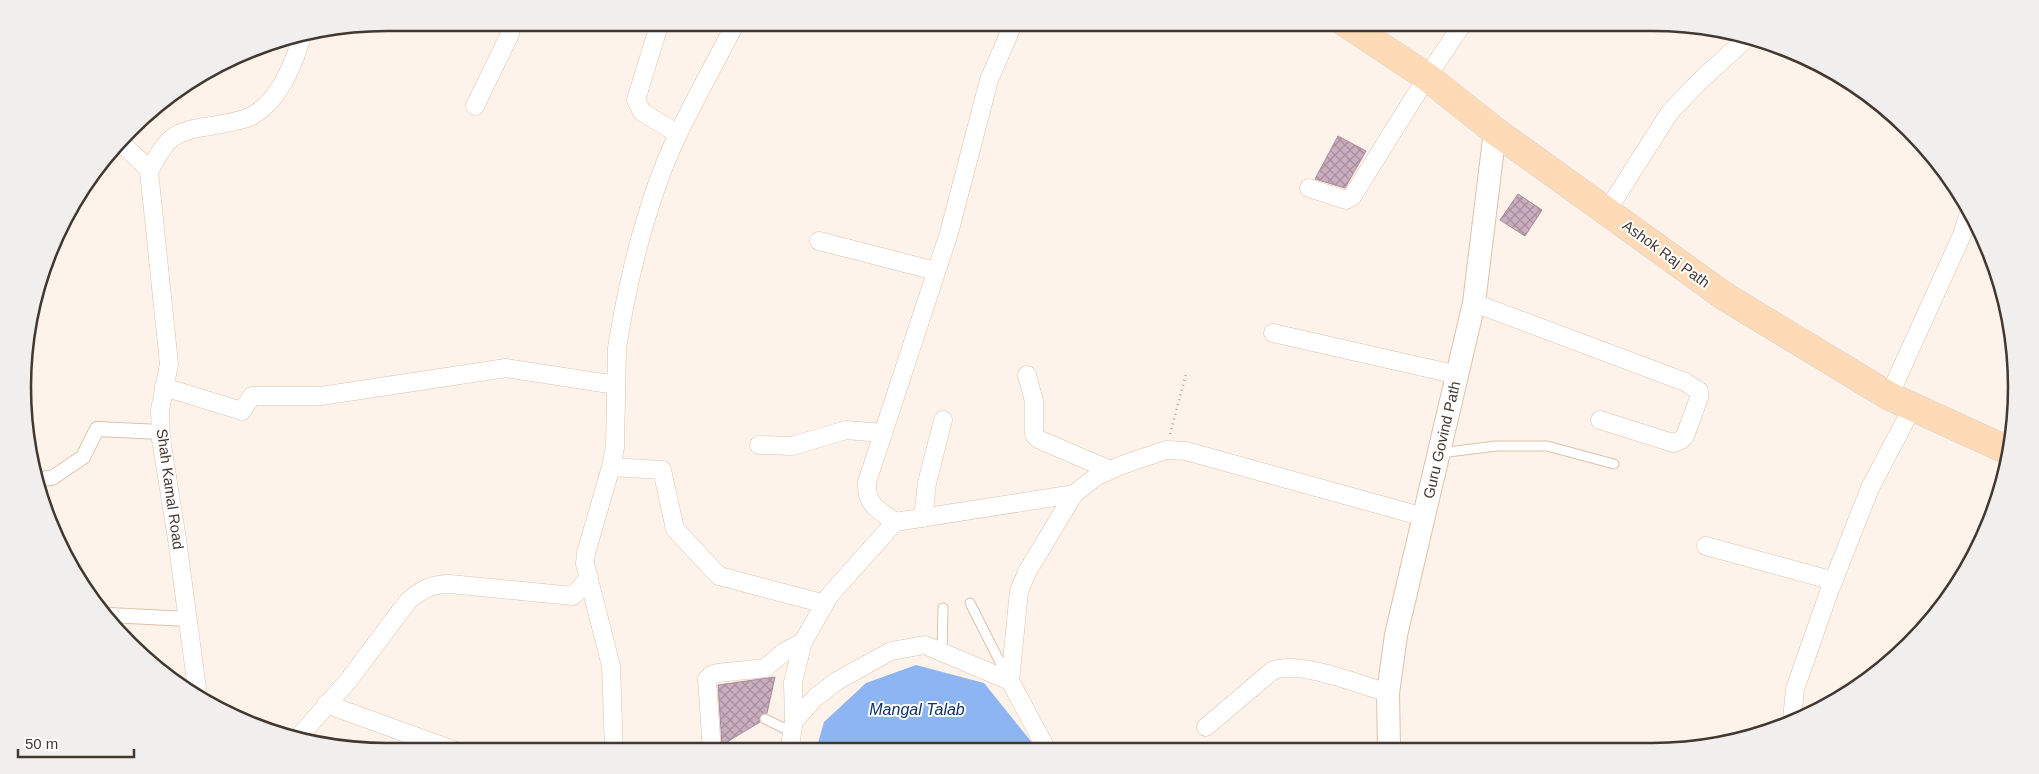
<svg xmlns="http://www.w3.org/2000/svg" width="2039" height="774" viewBox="0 0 2039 774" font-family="Helvetica,sans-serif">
<defs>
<pattern id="building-cross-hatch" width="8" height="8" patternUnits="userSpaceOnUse" patternTransform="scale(1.25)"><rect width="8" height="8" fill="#caadbe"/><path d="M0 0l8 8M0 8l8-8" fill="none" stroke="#a68e9b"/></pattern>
</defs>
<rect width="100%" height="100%" fill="#fef3eb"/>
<!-- water -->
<path fill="#8cb5f1" d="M916,665L984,683L1030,740L1035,750H816L824,722L866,683Z"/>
<!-- building -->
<g fill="url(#building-cross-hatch)" stroke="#a78b9b">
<path d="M1338,136L1366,151L1345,188L1315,179Z"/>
<path d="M1518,194L1542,210L1525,236L1500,220Z"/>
<path d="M775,677L767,713L760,716V722L722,745L718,685Z"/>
</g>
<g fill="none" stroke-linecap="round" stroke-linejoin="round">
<defs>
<g id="service">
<path d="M1440,453L1496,446H1547L1614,464"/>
<path d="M970,603L1007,676"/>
<path d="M942,653L943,608"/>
<path d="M765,719L792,732"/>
</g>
<g id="pedestrian">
<path d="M36,479L52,478L83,457L97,429L161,432"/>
<path d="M108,615L189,619"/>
</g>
<g id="minor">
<path d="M660,22L636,100L642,112L678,134"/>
<path d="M475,106L510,34L512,22"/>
<path d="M122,143C130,154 142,159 149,171L169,364L160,410L161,439L177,539L198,696"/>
<path d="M149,171C156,160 161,147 171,139C182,130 197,128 211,126C224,123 240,122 252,116C278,101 291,70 300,43"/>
<path d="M1309,188L1346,200L1352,197L1427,77L1464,22"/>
<path d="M1607,211L1670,112L1701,80L1749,36"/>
<path d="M819,241L936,271"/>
<path d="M1474,303L1685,382L1699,391V398L1685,436L1681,440L1673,443L1600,420"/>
<path d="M1273,333L1458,375"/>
<path d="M1027,375L1034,401V434L1038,439L1110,470"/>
<path d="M164,387L242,411L252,396H321L506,368L616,385"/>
<path d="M1889,396L1962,235L1970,210"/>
<path d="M759,445L792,446L846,430L883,433"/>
<path d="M611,467L662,470L675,529L719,576L825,604"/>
<path d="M923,518L927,483L943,420"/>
<path d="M895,522C878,509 866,506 867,482L949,233L989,80L1014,22"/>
<path d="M1706,546L1834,581"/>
<path d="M1010,681L1019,591L1027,572L1074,494L1097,476L1122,465L1166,450L1186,451L1424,517"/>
<path d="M326,704L456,751"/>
<path d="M1792,720L1795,689L1829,592L1870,488L1912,408"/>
<path d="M794,721L793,682L803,642L829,596L895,522L1074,494"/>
<path d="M1206,727L1272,671C1298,659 1361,685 1388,693"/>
<path d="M296,740L348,681L408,601C422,589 432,584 450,584L573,596L589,578"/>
<path d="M614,751L611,666L585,564L586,553L611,467L615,447L617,348C628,279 644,211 672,147C691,105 715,64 736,22"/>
<path d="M712,751L707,679L711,675L718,673L765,668L784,652L803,642"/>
<path d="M789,751L794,721L816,697L837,681L891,651L925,645L1010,681L1047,750"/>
</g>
<path id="tertiary" d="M1389,749L1388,693L1396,635L1474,303L1495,131"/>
<path id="primary" d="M1344,22L1427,77L1495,131L1724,296L1889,396L2009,451"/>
</defs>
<!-- service casing -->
<use href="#service" stroke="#dcc2ad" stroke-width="11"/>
<!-- pedestrian casing -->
<use href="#pedestrian" stroke="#dcc2ad" stroke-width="16"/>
<!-- minor casing -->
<use href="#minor" stroke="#dcc2ad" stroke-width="19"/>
<!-- tertiary casing -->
<use href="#tertiary" stroke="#dcc2ad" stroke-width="24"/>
<!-- primary casing -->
<use href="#primary" stroke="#d6d3d1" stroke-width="29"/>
<!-- path -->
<path stroke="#b1a69e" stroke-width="2.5" stroke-dasharray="1 4" stroke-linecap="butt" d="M1170,434L1186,374"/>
<!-- service -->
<use href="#service" stroke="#fff" stroke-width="9"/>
<!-- pedestrian -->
<use href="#pedestrian" stroke="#fff" stroke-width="14"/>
<!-- minor -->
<use href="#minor" stroke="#fff" stroke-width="18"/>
<!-- tertiary -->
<use href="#tertiary" stroke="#fff" stroke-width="22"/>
<!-- primary -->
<use href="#primary" stroke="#fedab7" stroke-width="28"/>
</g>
<g text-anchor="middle" stroke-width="4" stroke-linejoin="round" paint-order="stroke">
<!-- street labels -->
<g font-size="15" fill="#433830" stroke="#fff">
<text transform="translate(1666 254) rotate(36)" y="5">Ashok Raj Path</text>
<text transform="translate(1442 440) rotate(-77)" y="5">Guru Govind Path</text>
<text transform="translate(170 489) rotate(82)" y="5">Shah Kamal Road</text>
</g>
<!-- water labels -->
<g font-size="16" font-style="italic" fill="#0c3368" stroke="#fff">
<text x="917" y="715">Mangal Talab</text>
</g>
</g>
<!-- crop -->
<path d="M0 0H2039V774H0ZM387 31H1652A356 356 0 0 1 2008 387V387A356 356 0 0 1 1652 743H387A356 356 0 0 1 31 387V387A356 356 0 0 1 387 31Z" fill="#f0efee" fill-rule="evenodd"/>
<path fill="none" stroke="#433830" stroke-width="2.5" d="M387 31H1652A356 356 0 0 1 2008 387V387A356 356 0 0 1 1652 743H387A356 356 0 0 1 31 387V387A356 356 0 0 1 387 31Z"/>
<!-- scale -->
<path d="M18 749v8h116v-8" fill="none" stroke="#433830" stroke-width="2.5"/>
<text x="25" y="749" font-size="15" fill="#433830" stroke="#ffffff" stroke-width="4" paint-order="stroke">50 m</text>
</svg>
